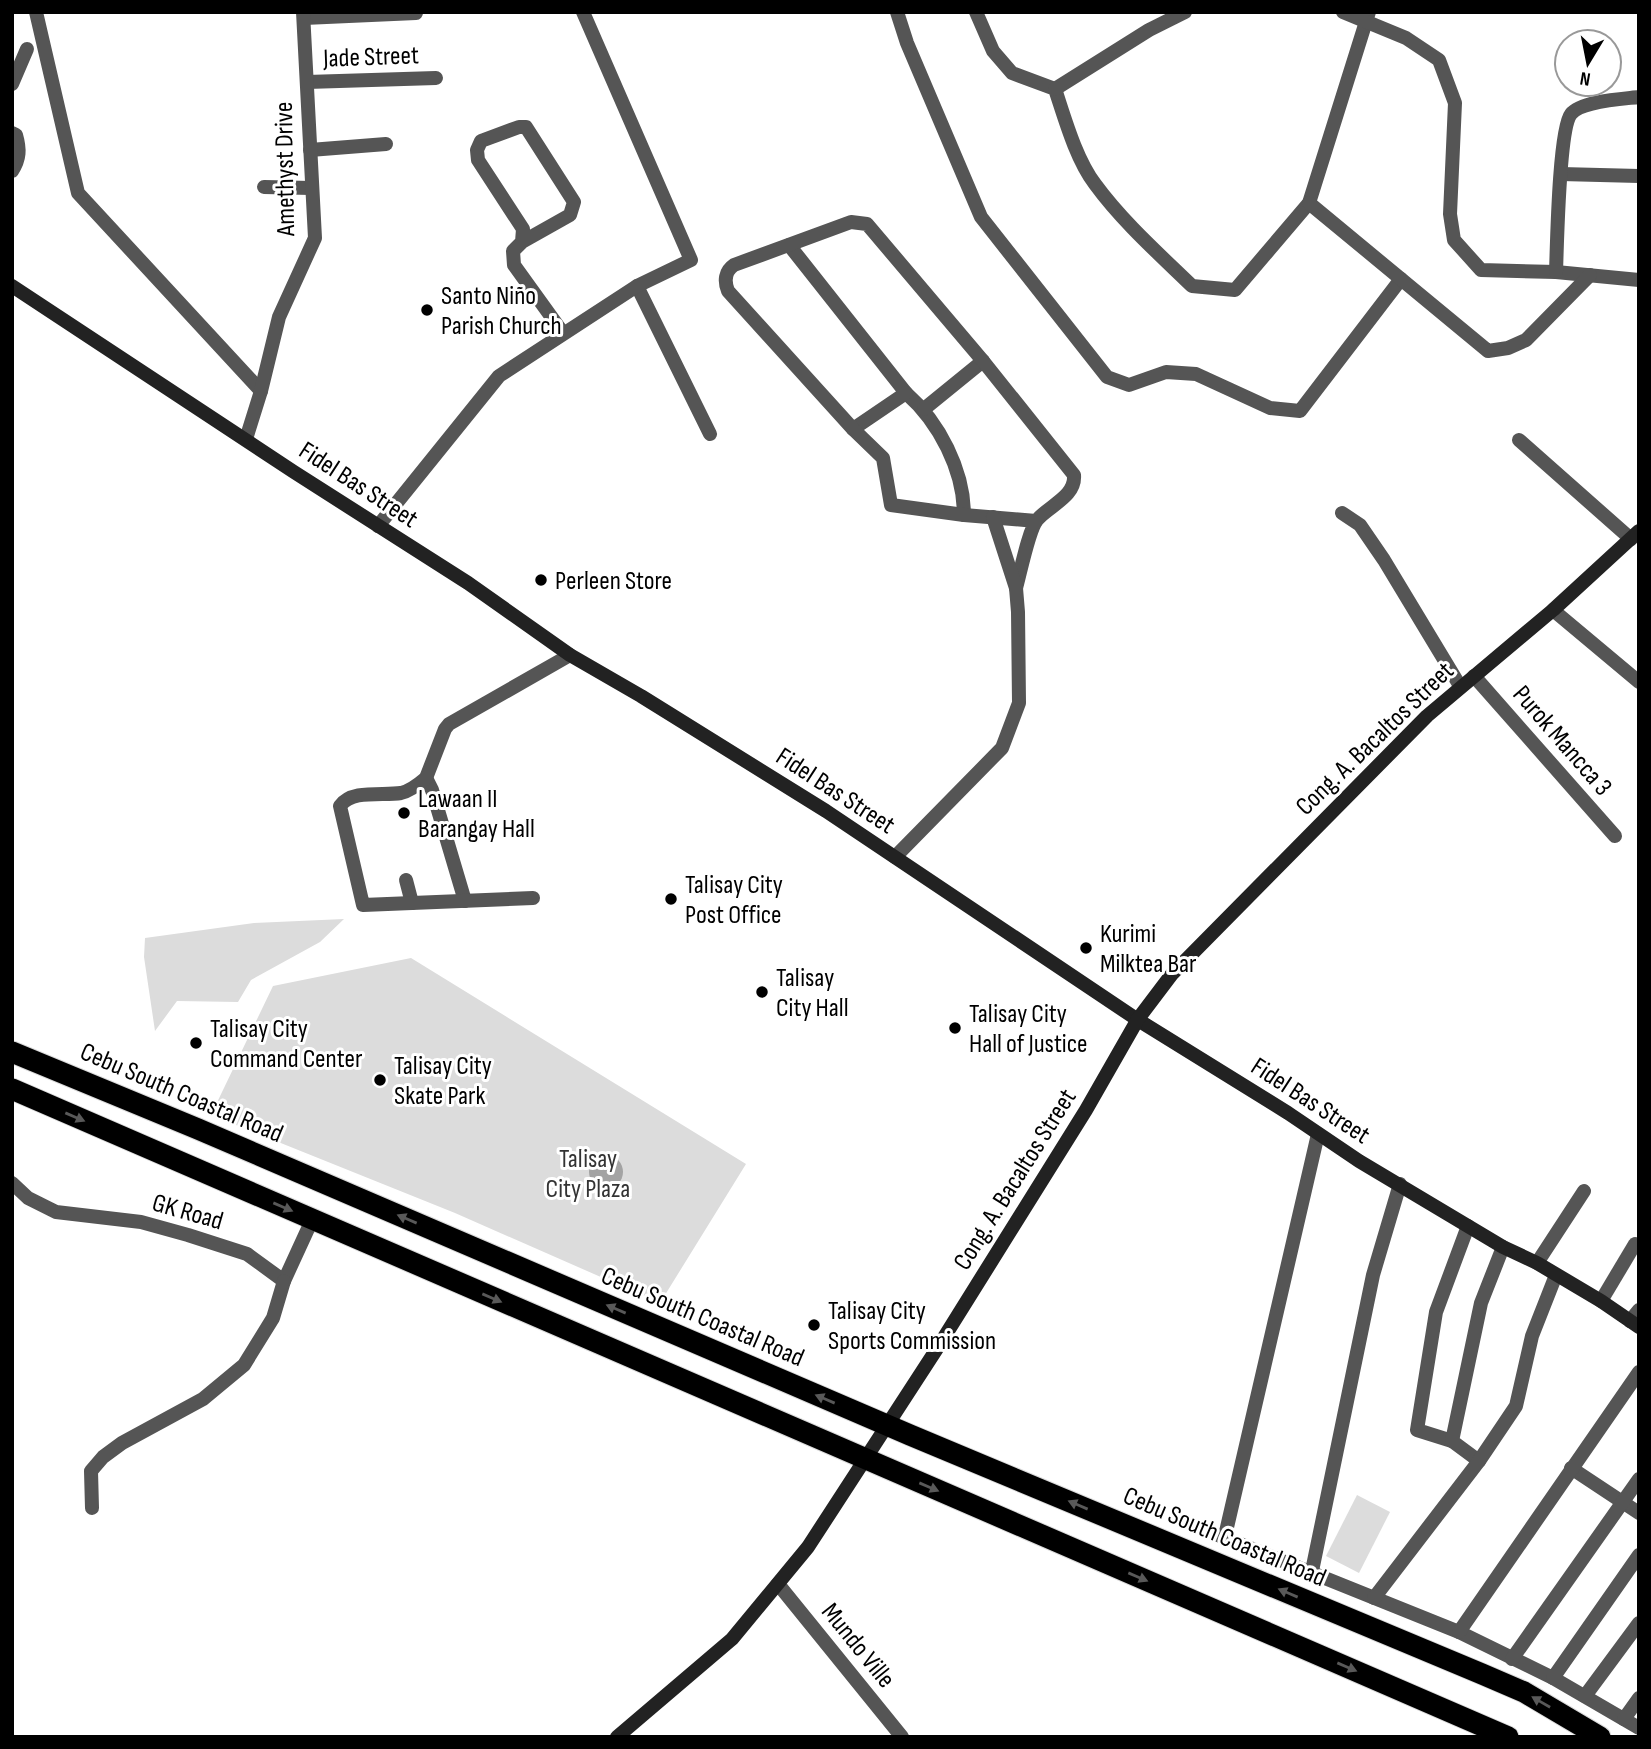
<svg xmlns="http://www.w3.org/2000/svg" width="1651" height="1749" viewBox="0 0 1651 1749" font-family="'Sofia Sans Condensed',sans-serif">
<rect width="100%" height="100%" fill="#fff"/>
<!-- green -->
<g fill="#dcdcdc">
<path d="M344,919L320,942L251,980L238,1002L177,1001L155,1031L144,957L145,938L254,923Z"/>
<path d="M411,958L746,1164L660,1303L455,1213L211,1115L273,986Z"/>
<path d="M1357,1495L1390,1512L1359,1573L1326,1556Z"/>
</g>
<!-- water -->
<circle fill="#a3a3a3" cx="606" cy="1172" r="17"/>
<g fill="none" stroke-linecap="round" stroke-linejoin="round">
<defs>
<g id="highway">
<path d="M12,1052L198,1129L910,1435L1482,1674L1524,1692L1600,1737"/>
<path d="M12,1089L1508,1737"/>
</g>
</defs>
<!-- highway casing -->
<use href="#highway" stroke="#dbdbdb" stroke-width="23"/>
<!-- street -->
<g stroke="#555" stroke-width="14">
<path d="M36,12L78,193L261,391"/>
<path d="M897,12L907,43L981,217L1107,377L1129,385L1166,372L1196,374L1270,408L1300,411L1401,279"/>
<path d="M976,12L993,51L1012,73L1055,89C1065,119 1076,159 1095,184C1122,221 1159,254 1192,286L1235,290L1309,203L1369,12"/>
<path d="M1343,12L1406,38L1439,60L1455,103L1450,214L1454,240L1481,270L1556,272L1639,280"/>
<path d="M304,18L416,13"/>
<path d="M307,82L436,78"/>
<path d="M12,84L27,49"/>
<path d="M1055,89L1149,30L1185,12"/>
<path d="M12,133L16,135C20,149 20,159 12,171"/>
<path d="M310,150L386,144"/>
<path d="M1561,174L1639,176"/>
<path d="M264,187L311,188"/>
<path d="M1309,203L1488,351L1508,348L1526,340L1590,275"/>
<path d="M522,242L570,215L574,202L526,127H519L481,141L477,150L478,160L523,229L522,242L513,251L514,265L563,333"/>
<path d="M789,245L906,393C939,422 964,470 964,515"/>
<path d="M1556,272C1557,246 1559,129 1571,114C1581,101 1622,99 1639,97"/>
<path d="M637,286L710,434"/>
<path d="M924,409L983,361"/>
<path d="M853,429L906,393"/>
<path d="M246,439L261,391L279,317L315,238L303,12"/>
<path d="M1519,440L1631,539"/>
<path d="M1342,513L1360,525L1384,560L1460,686"/>
<path d="M378,526L499,376L637,286L691,260L583,12"/>
<path d="M1016,588C1020,574 1029,529 1037,520C1048,506 1076,497 1074,475L983,361L867,224L851,222L734,265C725,271 724,281 728,291L853,429L883,458L891,505L964,515L1036,521"/>
<path d="M1553,610L1639,682"/>
<path d="M1474,676L1615,836"/>
<path d="M426,778L432,790L465,901"/>
<path d="M895,857L1002,748L1019,703L1018,612L1016,588L993,517"/>
<path d="M406,880L412,903"/>
<path d="M533,898L363,905L340,806C352,789 383,796 401,793C410,791 419,784 426,778L445,729L449,724L570,655"/>
<path d="M12,1183L28,1198L56,1212L141,1222L188,1235L247,1254L284,1281L312,1220"/>
<path d="M1537,1263L1584,1191"/>
<path d="M1601,1301L1635,1244"/>
<path d="M1630,1321L1639,1310"/>
<path d="M1452,1441L1417,1430L1436,1312L1468,1226"/>
<path d="M1479,1461L1452,1441L1481,1303L1503,1247"/>
<path d="M1571,1468L1639,1513"/>
<path d="M92,1508L91,1471L103,1457L122,1443L203,1399L244,1365L273,1318L284,1281"/>
<path d="M1178,1519L1459,1632L1553,1678L1639,1728"/>
<path d="M1225,1536L1318,1134"/>
<path d="M1312,1571L1373,1275L1400,1184"/>
<path d="M778,1584L902,1737"/>
<path d="M1374,1598L1479,1461L1516,1406L1532,1336L1556,1275"/>
<path d="M1459,1632L1639,1372"/>
<path d="M1512,1659L1639,1479"/>
<path d="M1553,1678L1639,1555"/>
<path d="M1585,1696L1639,1623"/>
<path d="M1624,1719L1639,1698"/>
</g>
<!-- secondary -->
<g stroke="#222" stroke-width="14">
<path d="M12,286L294,472L468,583L570,655L641,696L826,811L1138,1020L1288,1113L1359,1161L1503,1247L1537,1263L1601,1301L1639,1327"/>
<path d="M617,1737L732,1639L808,1547L938,1347L1086,1110L1138,1019L1172,974L1427,716L1553,610L1639,531"/>
</g>
<!-- highway -->
<use href="#highway" stroke="#000" stroke-width="21"/>
</g>
<!-- one-way arrows -->
<defs><path id="oneway-solid" d="M-6-.8H1V-3.2L6.5 0L1 3.2V.8H-6Z" transform="scale(1.75)"/></defs>
<g fill="#595959">
<use href="#oneway-solid" transform="translate(75 1117) rotate(23)"/>
<use href="#oneway-solid" transform="translate(283 1207) rotate(23)"/>
<use href="#oneway-solid" transform="translate(407 1219) rotate(-157)"/>
<use href="#oneway-solid" transform="translate(492 1298) rotate(23)"/>
<use href="#oneway-solid" transform="translate(616 1309) rotate(-157)"/>
<use href="#oneway-solid" transform="translate(825 1399) rotate(-157)"/>
<use href="#oneway-solid" transform="translate(929 1487) rotate(23)"/>
<use href="#oneway-solid" transform="translate(1078 1505) rotate(-157)"/>
<use href="#oneway-solid" transform="translate(1138 1577) rotate(23)"/>
<use href="#oneway-solid" transform="translate(1288 1593) rotate(-157)"/>
<use href="#oneway-solid" transform="translate(1347 1667) rotate(23)"/>
<use href="#oneway-solid" transform="translate(1541 1702) rotate(-150)"/>
</g>
<!-- markers -->
<g fill="#000" stroke="#fff" stroke-width="2.5">
<circle cx="427" cy="310" r="7"/>
<circle cx="541" cy="580" r="7"/>
<circle cx="404" cy="813" r="7"/>
<circle cx="671" cy="899" r="7"/>
<circle cx="1086" cy="948" r="7"/>
<circle cx="762" cy="992" r="7"/>
<circle cx="955" cy="1028" r="7"/>
<circle cx="196" cy="1043" r="7"/>
<circle cx="380" cy="1080" r="7"/>
<circle cx="814" cy="1325" r="7"/>
</g>
<g text-anchor="middle" stroke-width="6" stroke-linejoin="round" paint-order="stroke">
<!-- street labels -->
<g font-size="26" fill="#000" stroke="#fff">
<text transform="translate(371 56) rotate(-2)" y="9">Jade Street</text>
<text transform="translate(284 169) rotate(-91)" y="9">Amethyst Drive</text>
<text transform="translate(359 484) rotate(33)" y="9">Fidel Bas Street</text>
<text transform="translate(1374 738) rotate(-44)" y="9">Cong. A. Bacaltos Street</text>
<text transform="translate(1563 740) rotate(49)" y="9">Purok Mancca 3</text>
<text transform="translate(836 790) rotate(33)" y="9">Fidel Bas Street</text>
<text transform="translate(182 1092) rotate(23)" y="9">Cebu South Coastal Road</text>
<text transform="translate(1311 1100) rotate(33)" y="9">Fidel Bas Street</text>
<text transform="translate(1014 1179) rotate(-58)" y="9">Cong. A. Bacaltos Street</text>
<text transform="translate(188 1211) rotate(16)" y="9">GK Road</text>
<text transform="translate(703 1316) rotate(23)" y="9">Cebu South Coastal Road</text>
<text transform="translate(1225 1536) rotate(23)" y="9">Cebu South Coastal Road</text>
<text transform="translate(859 1645) rotate(51)" y="9">Mundo Ville</text>
</g>
<!-- poi labels -->
<g font-size="26" fill="#000" stroke="#fff" text-anchor="start">
<text x="441" y="304">Santo Niño<tspan x="441" dy="30">Parish Church</tspan></text>
<text x="555" y="589">Perleen Store</text>
<text x="418" y="807">Lawaan II<tspan x="418" dy="30">Barangay Hall</tspan></text>
<text x="685" y="893">Talisay City<tspan x="685" dy="30">Post Office</tspan></text>
<text x="1100" y="942">Kurimi<tspan x="1100" dy="30">Milktea Bar</tspan></text>
<text x="776" y="986">Talisay<tspan x="776" dy="30">City Hall</tspan></text>
<text x="969" y="1022">Talisay City<tspan x="969" dy="30">Hall of Justice</tspan></text>
<text x="210" y="1037">Talisay City<tspan x="210" dy="30">Command Center</tspan></text>
<text x="394" y="1074">Talisay City<tspan x="394" dy="30">Skate Park</tspan></text>
<text x="828" y="1319">Talisay City<tspan x="828" dy="30">Sports Commission</tspan></text>
</g>
<!-- park labels -->
<g font-size="26" fill="#333" stroke="#fff">
<text x="588" y="1167">Talisay<tspan x="588" dy="30">City Plaza</tspan></text>
</g>
</g>
<!-- border -->
<rect width="1651" height="1749" fill="none" stroke="#000000" stroke-width="28"/>
<!-- north arrow -->
<g transform="translate(1588 63) rotate(190)"><circle r="33" fill="#ffffff" stroke="#999999" stroke-width="2"/>
<path d="M0-5L12 26L0 18L-12 26Z" fill="#000000"/>
<text y="-10" font-size="19" font-weight="bold" text-anchor="middle" fill="#000000">N</text>
</g>
</svg>
